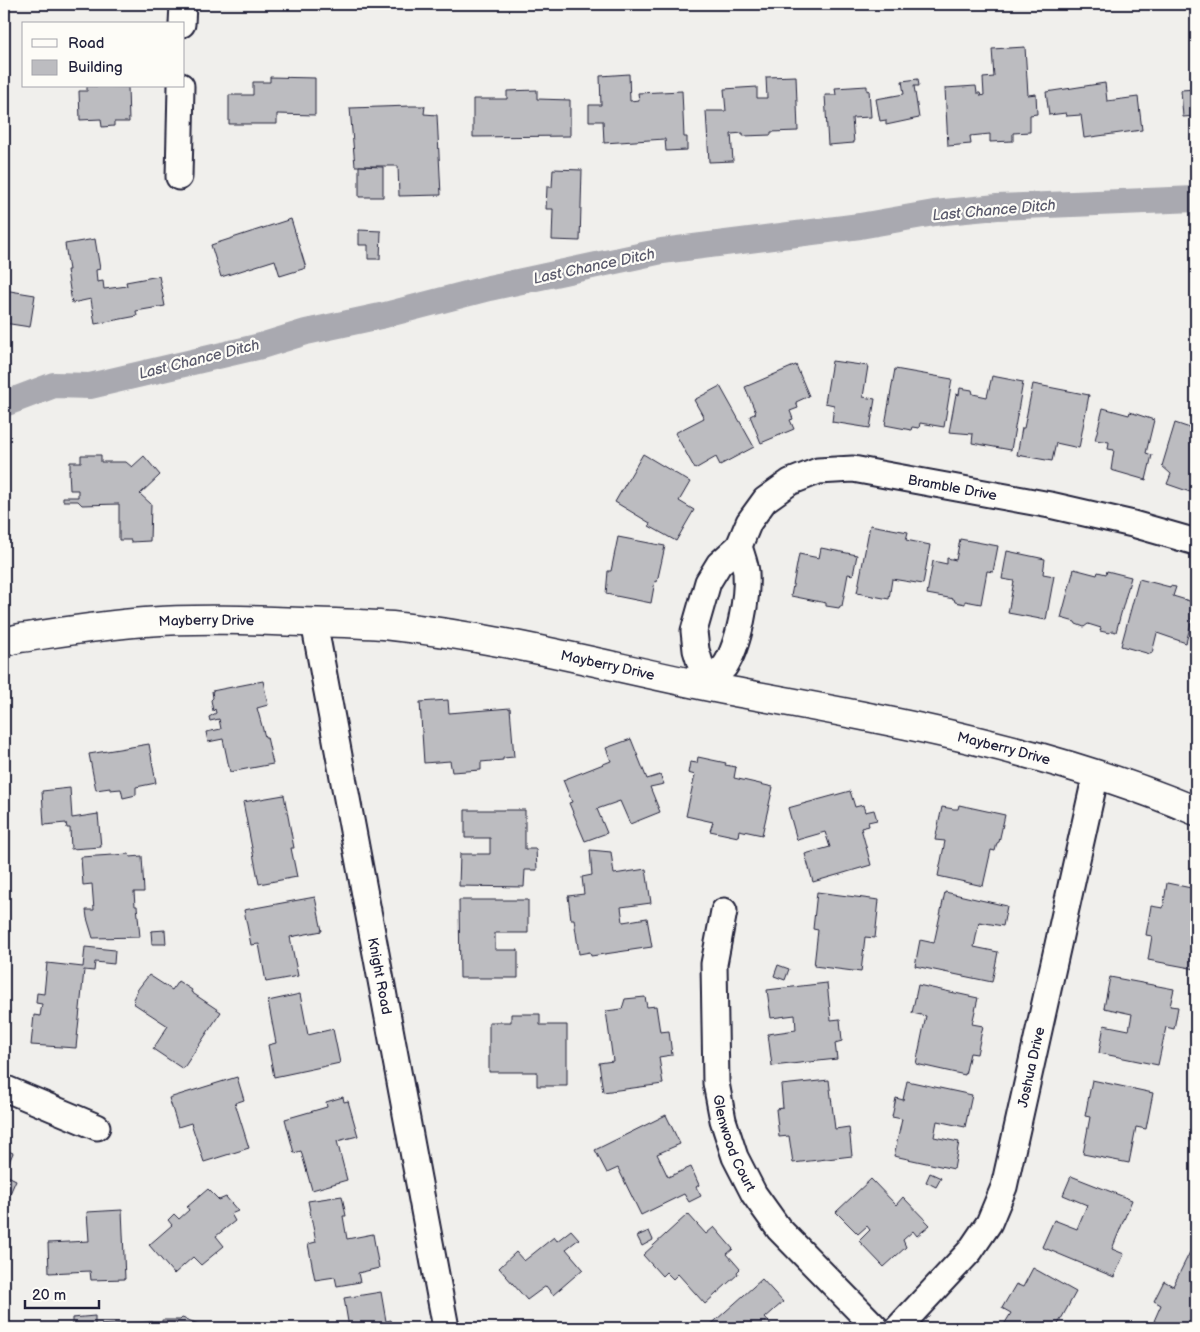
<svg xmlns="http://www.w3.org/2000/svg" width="1200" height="1332" viewBox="0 0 1200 1332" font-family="'Balsamiq Sans',sans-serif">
<rect width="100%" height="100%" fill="#f0efec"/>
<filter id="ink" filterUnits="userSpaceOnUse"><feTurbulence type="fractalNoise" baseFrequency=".02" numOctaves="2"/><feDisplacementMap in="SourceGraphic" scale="10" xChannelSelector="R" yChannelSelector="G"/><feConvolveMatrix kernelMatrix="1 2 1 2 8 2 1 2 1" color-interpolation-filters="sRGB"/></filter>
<g filter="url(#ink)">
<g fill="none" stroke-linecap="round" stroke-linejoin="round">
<!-- canal -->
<path stroke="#a9a9b0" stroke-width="26" d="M4,404L54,385L90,386L261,346L306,332L385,315L489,288L662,251L860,226L934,213L997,207L1196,199"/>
</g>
<!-- building -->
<g fill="#bcbcc0" stroke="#22223b">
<path d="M1025,47L1028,95L1036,94L1037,114L1030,115V132L1013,133V141L990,142V134L970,136L971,144L948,146L945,88L976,86L977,93H980L981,96L984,95L983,78L994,77L992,49Z"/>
<path d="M629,74L630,101L639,100L638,93L682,91L684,137H687V150L666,151L665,139L604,143L603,121H589V105H601L600,76Z"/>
<path d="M796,76L798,131L771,132V135L743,136V133L731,134L733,161L709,162L706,111H726L724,89L757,87V98H767L766,77Z"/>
<path d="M270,77L315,78V115L277,114V124H229V95H253V82H270Z"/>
<path d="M918,79L919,86H914L919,118L886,125V120L880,121L876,99L904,94L902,81Z"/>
<path d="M1105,83L1107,101L1138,97L1142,130L1084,138L1081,115L1067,116L1066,113L1049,115L1046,92Z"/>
<path d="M87,86L128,87L129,122H114V126L102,127L101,119L80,120L79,91H87Z"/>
<path d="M867,86V91L869,90L871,117L852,118L854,143L828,145L825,95H836L835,88Z"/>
<path d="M1196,89V116L1183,117L1181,90Z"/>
<path d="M537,90V99L570,100V136L473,137V99H507V91Z"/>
<path d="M410,106H425L424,114L437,115L441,195L399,196L398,166H355L350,108Z"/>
<path d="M359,166L383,167V197H359Z"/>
<path d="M553,169L582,170L580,241L552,240L553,209H546L547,187H552Z"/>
<path d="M291,219L306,268L280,276L275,260L221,277L211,245Z"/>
<path d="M359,230L381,231L380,259H368V245H359Z"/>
<path d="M95,239L100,269L96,270L97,282L103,281L104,289L127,286L126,282L159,276L165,306L136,311L137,316L95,324L91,299L72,303L67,270H69L65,244Z"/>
<path d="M4,290L35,295L30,327L4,323Z"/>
<path d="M832,361L868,366L863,397L875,399L870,428L832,422L834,405L825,403Z"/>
<path d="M796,365L809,396L796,402L798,408L790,411L793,419L790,420L794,429L761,443L750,416L756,413L745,387Z"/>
<path d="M895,369L952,379L944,427L920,423L919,428L912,427L911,430L885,425Z"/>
<path d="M992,376L1023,382L1011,450L972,443L973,434L949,432L956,394L959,395L960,388L972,390L973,394L987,397Z"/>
<path d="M1033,384L1089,395L1079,448L1056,443L1052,461L1017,455L1022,428H1024Z"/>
<path d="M720,386L754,447L720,465L716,457L695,469L675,433L704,418L694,400Z"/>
<path d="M1103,408L1129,415L1130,412L1154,420L1146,453L1152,455L1146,480L1111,470L1114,450L1108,449L1109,442L1095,440Z"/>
<path d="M1175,423L1196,430V494L1167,484L1171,474L1162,466Z"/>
<path d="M643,454L690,482L679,501L694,510L676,541L649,526L650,523L615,502Z"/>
<path d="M81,455H101V462H126L132,467L144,456L160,475L140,494L151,504L150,541L131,542V540H119V504L82,505L78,501H63V497H78V490H70L69,470H70V462H81Z"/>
<path d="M870,525L908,532L906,540L930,545L923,584L892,579L889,599L857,593Z"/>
<path d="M618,537L665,546L657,582L655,581L651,603L606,594L608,571H611Z"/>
<path d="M960,539L998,546L993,572L987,571L981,604L965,601V604L955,602L954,599L927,594L933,561L947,564V558L956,560Z"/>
<path d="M821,548L857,555L853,575L848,574L842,606H840L839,608L826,606V603L791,596L799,554L819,558Z"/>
<path d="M1007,551L1045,559L1043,574L1054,576L1046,620L1008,613L1014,581L1002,579Z"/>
<path d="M1074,569L1097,575L1098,572L1106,574L1107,571L1131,577L1116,632L1112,631L1109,633L1100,631L1101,628L1088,624L1084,627L1076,624L1075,622L1061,618Z"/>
<path d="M1139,579L1170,587V586L1176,587L1173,596L1196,603L1186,643L1157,633L1152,653L1150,654L1121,646Z"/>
<path d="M263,681L268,705L257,708L265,737H267L273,764L230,772L223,739L208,742L206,732L221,729L219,719L210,721L209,717L216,713L215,709L213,711L211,700L213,698L212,691Z"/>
<path d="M448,700L449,713L510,708L514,757L503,758V760L481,762V770L452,772L450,761L424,763L420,702Z"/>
<path d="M631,739L647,779L660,775L664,784L650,787L660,812L630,824L620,801L597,809L607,833L585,841L569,803L572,802L563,780L611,761L606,748Z"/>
<path d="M149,744L156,783L136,787V795L123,798L121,789L110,790V788L96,790L89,754Z"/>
<path d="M698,757L726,763L725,765L736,767L734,778L773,787L762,835L739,830L738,837L710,831L713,822L686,816L695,775L688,773L690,762L697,763Z"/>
<path d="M70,788L72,818L98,814L101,847L71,849L70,828H67L66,823L44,825L42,791Z"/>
<path d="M850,791L855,807L863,805L865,812L874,810L877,820L868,822L869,826L861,828L871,865L813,882L805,854L830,847L825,832L797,840L788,808Z"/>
<path d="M284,795L294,848H291L297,877L259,884L243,802Z"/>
<path d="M959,805L1005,815L999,842L997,843L995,851L991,850L983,886L938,876L945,841L935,840L942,807L954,809H958Z"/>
<path d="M465,810H525V849H536L537,870H525L524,887L459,886L460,854H490V838H465Z"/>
<path d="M590,850L611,852L614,874L646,869L651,903L621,907L623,922L647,918L652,947L591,956L590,952L579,954L574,919H571L568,896L584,894L582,877L592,875Z"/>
<path d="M129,854L130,857L142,856L144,892H134L135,906H137L140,937L93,938L87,918L86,910H94L92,884L83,885L81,857Z"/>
<path d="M1167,883L1196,889V969L1148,960L1152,936L1146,935L1151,906L1163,908Z"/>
<path d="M817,892L879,900L875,938L865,937L861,972L814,966L818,930L813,929Z"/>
<path d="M945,892L1007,906L1003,926L979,922L974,947L998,952L992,982L915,966L920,940L934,943Z"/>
<path d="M315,897L322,931L290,937L298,976L266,982L259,944L251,945L244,910Z"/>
<path d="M459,900H528V933H495V950H518V978H460Z"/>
<path d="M165,930L166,944H152L151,931Z"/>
<path d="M85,947L115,950L114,964L95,962L94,971L84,970L76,1048L31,1045L34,1015L40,1016L42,1004L36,1003L37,993L44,994L47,963L83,967Z"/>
<path d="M778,965L789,969L785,980L774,976Z"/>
<path d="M149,975L172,990L178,981L192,990L191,992L221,1012L183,1069L153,1049L168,1026L133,1003L135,1001L133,999L138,989Z"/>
<path d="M1110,977L1174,989L1170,1006L1178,1007L1174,1029L1166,1027L1158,1065L1099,1053L1104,1025L1129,1030L1132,1014L1104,1008Z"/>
<path d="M827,983L831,1020L840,1019L842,1041L835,1043L837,1059L772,1066L768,1034L796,1030L795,1015L771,1018L767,990Z"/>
<path d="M918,985L978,998L972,1024L983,1026L977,1054L970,1053L965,1075L916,1064L926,1016L912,1013Z"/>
<path d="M300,994L308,1035L333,1029L340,1063L274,1077L268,1045L276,1043L268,1001Z"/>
<path d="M645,997L647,1007L656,1006L660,1032L669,1031L672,1055L659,1057L663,1084L603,1092L599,1063L613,1061L606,1011L622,1009L625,999Z"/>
<path d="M511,1014H540V1025H567V1086H537V1072H489V1022H511Z"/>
<path d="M237,1077L244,1100L235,1103L249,1148L204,1162L191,1123L178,1127L169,1098Z"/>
<path d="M829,1080L835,1129L849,1127L852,1156L793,1163L789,1136L779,1137L776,1109L783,1108L781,1085Z"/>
<path d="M1092,1080L1153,1093L1146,1129L1136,1127L1129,1163L1083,1154L1090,1117L1085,1116Z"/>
<path d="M907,1081L972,1095L965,1127L937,1121L934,1137L959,1142L954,1169L894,1156L902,1119L892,1117L896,1098L903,1100Z"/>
<path d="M343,1097L344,1102L348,1101L358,1136L337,1141L347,1180L312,1190L301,1151L294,1153L285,1119L327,1107L326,1102Z"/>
<path d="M666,1115L680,1144L657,1154L668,1177L691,1167L699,1185L696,1187L701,1196L689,1202L684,1194L641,1215L618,1168L607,1173L595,1150Z"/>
<path d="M4,1149L13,1153L4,1174L16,1180L4,1207Z"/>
<path d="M930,1173L941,1178L936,1187L926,1182Z"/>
<path d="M1071,1176L1132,1200L1112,1249L1124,1254L1114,1277L1042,1247L1054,1220L1077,1229L1087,1205L1063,1195Z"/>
<path d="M871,1179L896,1205L903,1197L930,1225L917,1236L913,1231L903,1240L906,1247L884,1267L859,1241L870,1230L867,1226L858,1234L836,1212Z"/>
<path d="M208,1189L219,1200L226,1197L238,1211L231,1214L235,1221L216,1236L224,1246L201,1265L193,1257L174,1274L149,1245L172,1225L168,1220L174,1214L179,1219L189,1210L187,1207Z"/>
<path d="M342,1196L346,1216H343L347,1239L373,1234L379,1268L358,1273L360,1282L337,1286L335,1277L315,1280L308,1244L316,1242L308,1201Z"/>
<path d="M122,1210L125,1279L91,1280L90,1271L49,1273L48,1243L89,1241L87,1212Z"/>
<path d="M688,1214L706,1234L714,1227L733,1249L727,1254L740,1269L737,1272L738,1274L705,1304L678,1274L673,1279L666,1272L662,1276L643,1255Z"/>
<path d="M571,1230L579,1239L566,1249L583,1269L553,1295L546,1286L527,1300L499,1268L516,1252L524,1261L554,1237L557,1241Z"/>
<path d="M649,1231L653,1240L642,1246L637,1236Z"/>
<path d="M1190,1252L1196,1256V1328H1168L1154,1321L1161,1305L1154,1301L1164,1281L1173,1286Z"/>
<path d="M1033,1268L1076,1292L1056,1328H1002L1011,1313L1002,1308L1016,1284L1023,1287Z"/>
<path d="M762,1279L783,1302L765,1318L774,1328H707Z"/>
<path d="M381,1292L386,1321L391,1320L393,1328H349L344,1298Z"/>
<path d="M95,1316V1325L152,1322L153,1328H72V1318Z"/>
<path d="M182,1318L210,1328H162V1320H180Z"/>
</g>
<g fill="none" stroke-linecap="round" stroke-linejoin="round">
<defs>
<g id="minor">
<path d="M182,24L183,4"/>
<path d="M179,177L181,86"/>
<path id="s1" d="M314,622L446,1328"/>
<path id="s2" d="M707,686L696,650L694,631L708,582L719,564L739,546L749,522L765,500L790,482L818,471L853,469L1050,505L1133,524L1196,542"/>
<path d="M707,686C713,679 719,673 725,666C739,645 748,597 746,572C745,563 741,554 739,546"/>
<path id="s3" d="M724,911L714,964L716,1083L723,1120L735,1157L754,1194L779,1229L876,1328"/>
<path d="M4,1088L97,1127"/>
<path id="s4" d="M898,1328L970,1251L989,1223L1004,1187L1096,774"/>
</g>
<g id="major">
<path id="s5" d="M4,642L20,638C61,632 103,625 145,622C197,618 250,620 302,622C332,623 362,623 392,626C507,638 618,669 730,691C888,720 1047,748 1196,811"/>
</g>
</defs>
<!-- minor casing -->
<use href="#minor" stroke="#22223b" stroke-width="29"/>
<!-- major casing -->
<use href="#major" stroke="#22223b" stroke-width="31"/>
<!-- minor -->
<use href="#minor" stroke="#fdfcf7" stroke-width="25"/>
<!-- major -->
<use href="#major" stroke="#fdfcf7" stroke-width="28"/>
</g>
</g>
<g text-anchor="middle" stroke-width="4.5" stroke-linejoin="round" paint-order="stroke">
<!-- street labels -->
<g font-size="14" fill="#22223b" stroke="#fdfcf7">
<text dy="5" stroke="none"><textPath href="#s2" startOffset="406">Bramble Drive</textPath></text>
<text dy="5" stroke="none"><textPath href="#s5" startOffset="204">Mayberry Drive</textPath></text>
<text dy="5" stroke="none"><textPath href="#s5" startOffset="609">Mayberry Drive</textPath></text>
<text dy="5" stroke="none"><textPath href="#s5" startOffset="1014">Mayberry Drive</textPath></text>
<text dy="5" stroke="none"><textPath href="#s1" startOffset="360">Knight Road</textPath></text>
<text dy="5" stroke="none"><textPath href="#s4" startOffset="301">Joshua Drive</textPath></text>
<text dy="5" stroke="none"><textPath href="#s3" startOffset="236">Glenwood Court</textPath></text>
</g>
<!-- water labels -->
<g font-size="15" font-style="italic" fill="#58586a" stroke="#fdfcf7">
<text transform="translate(994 210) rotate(-5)" y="5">Last Chance Ditch</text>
<text transform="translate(594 266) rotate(-12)" y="5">Last Chance Ditch</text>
<text transform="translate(199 359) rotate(-14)" y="5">Last Chance Ditch</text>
</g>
</g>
<!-- margin -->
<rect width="1200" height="1332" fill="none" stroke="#fdfcf7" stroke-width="20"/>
<rect x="10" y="10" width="1180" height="1312" fill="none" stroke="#22223b" stroke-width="2" filter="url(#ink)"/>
<!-- legend -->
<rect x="22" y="22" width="162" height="65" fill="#fdfcf7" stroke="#a5a5ac"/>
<rect x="32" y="39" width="25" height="8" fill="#fdfcf7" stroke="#a5a5ac"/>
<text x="68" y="48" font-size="15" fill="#22223b">Road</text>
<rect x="32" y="60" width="25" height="15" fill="#bcbcc0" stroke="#a5a5ac"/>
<text x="68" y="72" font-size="15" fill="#22223b">Building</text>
<!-- scale -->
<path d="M25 1300v8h74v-8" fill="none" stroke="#22223b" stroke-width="2.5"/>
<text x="32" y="1300" font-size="15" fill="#22223b" stroke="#fdfcf7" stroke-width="4" paint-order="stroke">20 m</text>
</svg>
